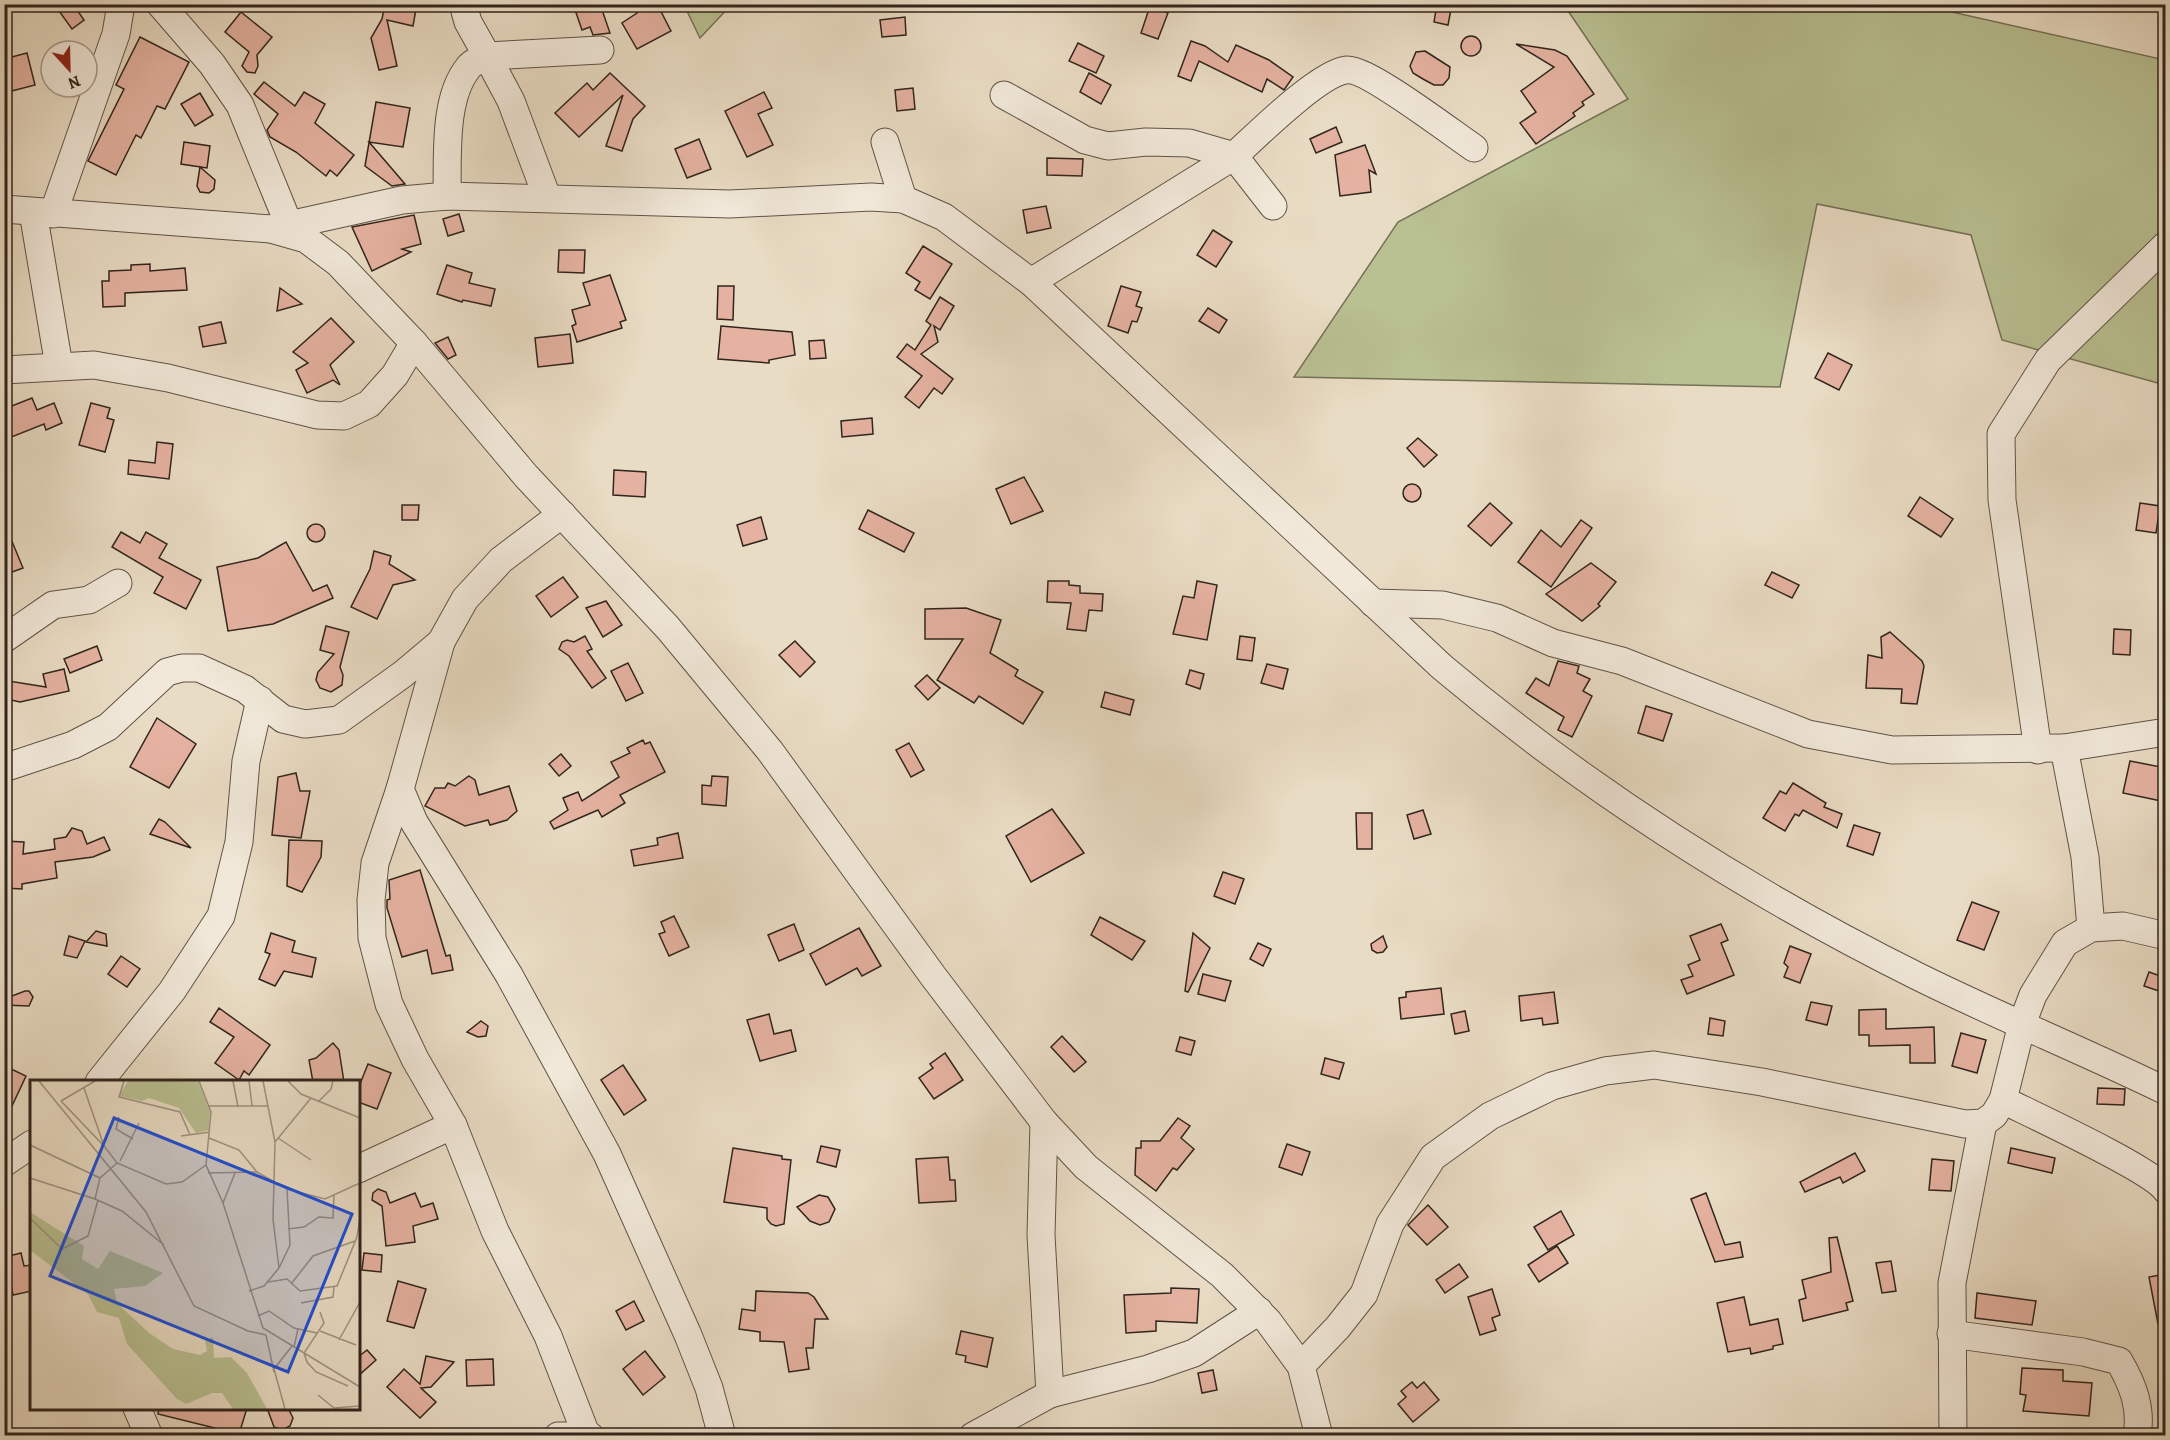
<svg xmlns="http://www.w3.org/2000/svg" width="2170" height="1440" viewBox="0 0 2170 1440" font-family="Alegreya,serif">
<rect width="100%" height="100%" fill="#e9dcc4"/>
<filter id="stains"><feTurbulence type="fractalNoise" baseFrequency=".00333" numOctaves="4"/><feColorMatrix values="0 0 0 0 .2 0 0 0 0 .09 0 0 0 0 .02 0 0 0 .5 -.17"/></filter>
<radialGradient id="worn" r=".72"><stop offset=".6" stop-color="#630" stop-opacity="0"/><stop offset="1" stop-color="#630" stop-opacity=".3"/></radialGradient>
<!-- green -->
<g fill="#b9c092" stroke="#757258" stroke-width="1.5">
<path d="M684,5H731L700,38Z"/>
<path d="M1564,5H1921L2165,60V385L2002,340L1971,235L1817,204L1780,387L1294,377L1398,222L1628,99Z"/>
</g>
<!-- building -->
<g fill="#e5b2a1" stroke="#31251d" stroke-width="1.5">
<path d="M54,4H73L84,20L72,29Z"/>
<path d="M385,4L416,9L413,26L387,20L397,66L379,70L371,38L382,19Z"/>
<path d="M573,4H600L610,33L593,35L590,27L582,30Z"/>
<path d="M632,4H657L671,31L637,49L622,23L637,13Z"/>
<path d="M1437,4H1452L1448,25L1434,22Z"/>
<path d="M1150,6L1168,13L1158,39L1141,33Z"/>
<path d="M241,12L272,37L257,55L258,66L255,73L247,72L242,66L249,52L225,32Z"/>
<path d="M905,17L906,35L882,37L880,20Z"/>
<circle cx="1471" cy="46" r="10"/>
<path d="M140,37L189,62L165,109L157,106L141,138L136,135L116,175L88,161L124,89L116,85Z"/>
<path d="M1191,41L1205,46L1228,62L1236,45L1269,60L1293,77L1284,90L1267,79L1262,92L1199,61L1191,81L1178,76Z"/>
<path d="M1078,43L1104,56L1096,73L1069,61Z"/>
<path d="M1516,44L1555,50L1567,56L1594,94L1582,102L1584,105L1573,113L1575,116L1536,144L1520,123L1536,112L1521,91L1554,67Z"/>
<path d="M1425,51L1450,67L1449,78L1443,85H1434L1423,79L1413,73L1410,66L1416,52Z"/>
<path d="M27,53L35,85L4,93V59Z"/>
<path d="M610,73L645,106L633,119L622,151L606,146L623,95L579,137L555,113L587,83L593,90Z"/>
<path d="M1089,73L1111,85L1101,104L1080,92Z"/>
<path d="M264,82L295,106L304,92L325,104L315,123L354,155L337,176L330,170L326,176L296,152L270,137L267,130L278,114L254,94Z"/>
<path d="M913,88L915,109L897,111L895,90Z"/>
<path d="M764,92L772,108L758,114L773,145L747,157L725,111Z"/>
<path d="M200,93L213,115L195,126L181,104Z"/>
<path d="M376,102L410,108L403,147L369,142L405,184L392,186L365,166Z"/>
<path d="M1336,127L1342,142L1316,153L1310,139Z"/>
<path d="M699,139L711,169L687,178L675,149Z"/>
<path d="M184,142L210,146L207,168L181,164Z"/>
<path d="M1365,145L1376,174L1369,170L1371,192L1340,196L1335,155Z"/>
<path d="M1047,158L1083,159L1082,176L1047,175Z"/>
<path d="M200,167L215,180L214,189L209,193L200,192L197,186Z"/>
<path d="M1046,206L1051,228L1027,233L1023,210Z"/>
<path d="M459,214L464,231L448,236L443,219Z"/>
<path d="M414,215L421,244L402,249L411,252L372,271L352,227Z"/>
<path d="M1213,230L1232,242L1216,267L1197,255Z"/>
<path d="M923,246L952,264L930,299L915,290L920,282L906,273Z"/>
<path d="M559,250H585L584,273L558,272Z"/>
<path d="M150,264V271L185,268L187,290L125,293V306L103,307L102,281H109V271L131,270V265Z"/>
<path d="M447,265L472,273L469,283L495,289L491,306L463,300L462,302L437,294Z"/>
<path d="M610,275L626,320L620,322L622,328L577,342L572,326L576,324L572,310L590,305L583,283Z"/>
<path d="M718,286H734L733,320L717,319Z"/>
<path d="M1121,286L1141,292L1136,306L1142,308L1137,322L1132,321L1128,333L1108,326Z"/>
<path d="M280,288L302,304L277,311Z"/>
<path d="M940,297L954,306L940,330L934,326L938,342L921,354L953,379L942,394L934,388L919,408L905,397L922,376L897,357L907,344L915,350L931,325L926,321Z"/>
<path d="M1208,308L1227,320L1219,333L1199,321Z"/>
<path d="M331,318L354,342L330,365L340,385L333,380L307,393L296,370L308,363L293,352Z"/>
<path d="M221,322L226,343L203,347L199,327Z"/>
<path d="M721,326L792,332L795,355L769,360V363L718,359Z"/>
<path d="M570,334L573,363L538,367L535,338Z"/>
<path d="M448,337L456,355L448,359L435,343Z"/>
<path d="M824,340L826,358L810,359L809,341Z"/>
<path d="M1828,353L1852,365L1839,390L1815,378Z"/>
<path d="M32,398L37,410L54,403L62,423L46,430L44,424L4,440V409Z"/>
<path d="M91,403L110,408L107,418L114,420L105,452L79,445Z"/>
<path d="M872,418L873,434L842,437L841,421Z"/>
<path d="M1418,438L1437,455L1424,467L1407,448Z"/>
<path d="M157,442L173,444L169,479L128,474L129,460L155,463Z"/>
<path d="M614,470L646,472L645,497L613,495Z"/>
<path d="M1024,477L1043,511L1011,524L996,489Z"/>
<circle cx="1412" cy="493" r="9"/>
<path d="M1920,497L1953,519L1941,537L1908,516Z"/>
<path d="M1490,503L1512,523L1491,546L1468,526Z"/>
<path d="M2140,503L2160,506L2156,533L2136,530Z"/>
<path d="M402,505H419L418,520H402Z"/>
<path d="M868,510L914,533L904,552L859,529Z"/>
<path d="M761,517L767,539L743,546L737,525Z"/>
<path d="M1581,520L1592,528L1551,587L1518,562L1541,530L1561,547Z"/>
<path d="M4,522L23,568L4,575Z"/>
<circle cx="316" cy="533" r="9"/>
<path d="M121,532L140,543L146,532L167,544L159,558L201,580L186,609L154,593L163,577L112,547Z"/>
<path d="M286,542L313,591L327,585L333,598L273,624L228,631L217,567L258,558Z"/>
<path d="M374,551L391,556L389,564L415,580L393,585L377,619L351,607L370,569Z"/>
<path d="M1591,563L1616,582L1598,604L1600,606L1582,621L1546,594Z"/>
<path d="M1772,572L1799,585L1792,598L1765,585Z"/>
<path d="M563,577L578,597L551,617L536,596Z"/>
<path d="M1048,581H1069V585L1080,586V593L1103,594L1102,611L1089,610L1086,631L1067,629L1071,603L1047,602Z"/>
<path d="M1197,581L1217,585L1207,640L1173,634L1183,596L1194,598Z"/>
<path d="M606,601L622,625L603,637L586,608Z"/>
<path d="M966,608L1001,620L990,653L1018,670L1015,676L1043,692L1023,724L979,696L974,703L937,680L963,639H925V609Z"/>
<path d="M326,626L349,632L340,667L343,675L342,685L331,692L320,688L316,680L318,672L334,654L320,650Z"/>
<path d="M2114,629L2131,630L2130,655L2113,654Z"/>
<path d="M1890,632L1922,661L1924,666L1917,704L1901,703L1902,689L1866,688L1868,655L1882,658L1881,637Z"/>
<path d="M585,636L592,649L587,651L606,678L592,688L569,656L559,649L562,642L567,640L574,642Z"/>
<path d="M1240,636L1255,638L1252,661L1237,659Z"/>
<path d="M795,641L815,662L800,677L779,655Z"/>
<path d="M97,646L102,660L70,673L64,659Z"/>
<path d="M1558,661L1579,666L1577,673L1590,679L1583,691L1592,696L1572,737L1558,730L1564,717L1526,693L1536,678L1549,686Z"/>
<path d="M628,663L643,693L626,701L611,671Z"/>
<path d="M1267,664L1288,669L1283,689L1261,683Z"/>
<path d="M64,669L69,691L20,702L6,699L9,681L46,687L43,674Z"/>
<path d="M1190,670L1204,674L1200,689L1186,684Z"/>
<path d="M927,675L940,688L928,700L915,686Z"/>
<path d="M1105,692L1134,700L1130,715L1101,707Z"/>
<path d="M1646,706L1672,714L1663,741L1638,733Z"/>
<path d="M157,718L196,744L169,788L130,767Z"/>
<path d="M643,740L645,744L650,742L665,772L620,795L625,803L602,817L598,810L554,829L550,822L568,810L563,798L578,792L582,801L619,777L611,762L630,753L627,748Z"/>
<path d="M909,743L924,770L911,777L896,750Z"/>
<path d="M561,754L571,766L559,776L549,764Z"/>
<path d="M2130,761L2166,768V802L2123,793Z"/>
<path d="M296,773L300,791H310L301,838L272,835L278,777Z"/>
<path d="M469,776L475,780L479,795L509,786L517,811L507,820L490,825L488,820L465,826L425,806L435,788H445L448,783L455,786Z"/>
<path d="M712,776L728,777L726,806L702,804V785L711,786Z"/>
<path d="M1793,783L1826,803L1824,807L1842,814L1837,828L1803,810L1799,816L1795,814L1785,831L1763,818L1780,791L1786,794Z"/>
<path d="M1052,809L1084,853L1031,882L1006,836Z"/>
<path d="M1423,810L1431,834L1414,839L1407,815Z"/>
<path d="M1356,813H1372V849H1357Z"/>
<path d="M159,819L165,822L191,848L150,834Z"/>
<path d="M1854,825L1880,833L1873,855L1847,846Z"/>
<path d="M72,828L82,831L87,844L104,837L110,850L93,857L55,862L57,878L22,884V889L4,888V841L24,842L23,854L55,849L54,839L66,837Z"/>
<path d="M678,833L683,858L634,866L631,850L658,845L657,838Z"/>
<path d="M289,840L322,841L321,857L302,892L287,886Z"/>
<path d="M420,870L446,956L450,955L453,970L432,974L427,950L402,957L387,908V900L390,899L389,880Z"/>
<path d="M1223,872L1244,879L1235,904L1214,896Z"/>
<path d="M1972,902L1999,912L1984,950L1957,940Z"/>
<path d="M674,916L689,947L669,956L659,934L665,932L661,922Z"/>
<path d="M1100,917L1145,941L1132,960L1091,935Z"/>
<path d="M794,924L804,950L779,961L768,935Z"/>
<path d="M1721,924L1728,940L1721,943L1734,975L1687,994L1681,980L1693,976L1688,965L1700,960L1690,936Z"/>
<path d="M859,928L881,966L862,976L857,968L826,985L810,954Z"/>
<path d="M96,931L106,934L107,946L86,942Z"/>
<path d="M271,933L295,941L292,952L316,958L312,977L284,971L275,986L259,979L270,954L265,952Z"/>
<path d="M1193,933L1210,948L1188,992L1185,991Z"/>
<path d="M69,936L85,941L77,958L64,955Z"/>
<path d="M1383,936L1387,947L1383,952L1377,953L1372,950L1371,944Z"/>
<path d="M1258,943L1271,949L1263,966L1250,959Z"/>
<path d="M1790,946L1811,954L1800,983L1784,977L1788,967L1784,963Z"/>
<path d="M121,956L140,969L127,987L108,974Z"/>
<path d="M2149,972L2166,978L2162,992L2144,986Z"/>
<path d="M1203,974L1231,981L1225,1001L1198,994Z"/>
<path d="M1441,988L1444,1014L1401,1019L1399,998L1406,997V992Z"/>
<path d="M25,991H29L33,997L29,1006L4,1005V999Z"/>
<path d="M1554,992L1558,1023L1543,1025L1542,1018L1521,1021L1519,996Z"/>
<path d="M1811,1002L1832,1006L1827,1025L1806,1020Z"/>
<path d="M219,1008L270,1045L249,1075L244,1071L239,1080L215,1063L234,1037L210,1022Z"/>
<path d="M1886,1009V1029L1934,1027L1935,1063H1910V1045L1869,1046V1035H1859V1010Z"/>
<path d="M1465,1011L1469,1031L1455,1034L1451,1014Z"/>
<path d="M769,1014L774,1034L791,1030L796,1051L760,1061L747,1020Z"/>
<path d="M1710,1018L1725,1021L1723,1036L1708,1034Z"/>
<path d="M481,1021L488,1026L486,1036L478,1037L467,1032Z"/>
<path d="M1961,1033L1986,1040L1977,1073L1952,1066Z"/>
<path d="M1062,1036L1086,1062L1074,1072L1051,1047Z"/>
<path d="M1180,1037L1195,1041L1191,1055L1176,1051Z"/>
<path d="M333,1043L339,1050L344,1082H313L309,1060L316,1058Z"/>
<path d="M945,1053L963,1080L934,1099L919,1078L933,1068L930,1064Z"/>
<path d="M1325,1058L1344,1063L1339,1079L1321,1074Z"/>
<path d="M368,1064L391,1073L377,1109L358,1102V1089Z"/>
<path d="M623,1065L646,1100L624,1115L601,1080Z"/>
<path d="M9,1068L26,1076L4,1123V1076Z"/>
<path d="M2098,1088L2125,1089L2124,1105L2097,1104Z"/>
<path d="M1178,1118L1190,1126L1181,1138L1194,1149L1177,1170L1173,1168L1156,1191L1135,1175L1136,1148H1141V1141H1160Z"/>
<path d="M1287,1144L1310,1152L1302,1175L1279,1167Z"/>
<path d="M821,1146L840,1150L836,1167L817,1162Z"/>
<path d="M733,1148L782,1156V1159L791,1160L784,1224L776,1226L771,1224L767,1219V1208L724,1202Z"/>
<path d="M2011,1148L2055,1158L2052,1173L2008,1163Z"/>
<path d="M1855,1153L1865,1171L1843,1183L1840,1177L1805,1192L1800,1182Z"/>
<path d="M948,1157L950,1180H955L956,1201L919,1203L916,1159Z"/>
<path d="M1932,1159L1954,1161L1951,1191L1929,1190Z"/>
<path d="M378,1189L386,1192L390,1203L415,1193L421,1207L433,1203L438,1219L413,1226L415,1242L386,1246L382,1206L372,1200L373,1193Z"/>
<path d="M1706,1193L1725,1245L1740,1242L1743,1257L1715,1262L1691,1199Z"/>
<path d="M819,1195L828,1197L835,1209L829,1222L820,1225L810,1221L797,1207Z"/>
<path d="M1428,1205L1448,1227L1427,1245L1408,1225Z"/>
<path d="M1561,1211L1574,1235L1548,1250L1534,1227Z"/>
<path d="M1837,1237L1853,1301L1846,1303L1848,1310L1803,1321L1799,1300L1806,1298L1802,1280L1831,1272L1829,1238Z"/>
<path d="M1557,1246L1568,1263L1539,1282L1528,1265Z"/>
<path d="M21,1253L24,1266L32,1265V1291L13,1295L5,1257Z"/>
<path d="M364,1253L382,1255L381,1272L362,1270Z"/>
<path d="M1891,1261L1896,1291L1882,1293L1876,1263Z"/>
<path d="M1459,1264L1468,1277L1445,1293L1436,1280Z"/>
<path d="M2166,1274V1324H2158L2149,1277Z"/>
<path d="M398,1281L426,1289L414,1328L387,1321Z"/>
<path d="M1171,1288L1199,1289L1197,1323L1156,1321V1331L1126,1333L1124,1295L1171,1293Z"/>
<path d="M1492,1289L1500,1315L1492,1318L1496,1330L1480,1335L1468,1297Z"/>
<path d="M756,1291L808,1293L814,1297L828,1319H815L813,1348H806L809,1369L789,1372L784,1342L760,1341V1332L739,1329L742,1309L755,1311Z"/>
<path d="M1977,1293L2036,1301L2032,1325L1975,1318Z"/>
<path d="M1744,1297L1750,1325L1778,1319L1783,1344L1773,1346V1349L1751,1354L1750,1348L1728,1352L1717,1303Z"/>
<path d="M634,1301L644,1321L626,1330L616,1311Z"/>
<path d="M961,1331L993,1338L987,1367L965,1362L966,1356L956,1354Z"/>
<path d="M367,1350L376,1360L358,1376V1357Z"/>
<path d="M645,1351L665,1377L643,1395L623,1369Z"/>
<path d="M426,1356L454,1362L431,1387L421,1388L436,1402L420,1418L387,1387L404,1369L420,1384Z"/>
<path d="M493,1359L494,1385L467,1386L466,1360Z"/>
<path d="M2022,1368L2063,1370V1381L2092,1383L2089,1416L2023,1411L2026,1395L2020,1394Z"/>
<path d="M1213,1370L1217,1390L1202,1393L1198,1373Z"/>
<path d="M1412,1382L1417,1388L1424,1382L1439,1400L1413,1422L1398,1404L1406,1397L1401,1391Z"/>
<path d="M159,1408H247L239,1434L158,1414Z"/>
<path d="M267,1408H288L293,1418L290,1426L282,1430L274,1427Z"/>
</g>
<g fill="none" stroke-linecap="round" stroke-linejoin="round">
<defs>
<g id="minor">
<path d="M160,4L212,64L240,105L289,225"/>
<path d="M463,4L468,22L487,56L600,50"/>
<path d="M1004,95L1085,140L1108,146L1146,142L1189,143L1234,156C1257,135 1318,74 1346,70C1366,67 1453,134 1474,148"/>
<path d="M885,142L903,199"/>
<path d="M447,196C448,158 443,99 468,68C472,62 481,59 487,56L511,101L547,197"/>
<path d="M4,209L271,229L306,239L338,263L414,343L526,476L668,628L770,751L933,976L1044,1122L1086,1167L1222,1275L1268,1321L1301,1366L1319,1436"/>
<path d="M33,212L59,366"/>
<path d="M53,214L116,34L121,4"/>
<path d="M271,229L402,200L447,196L730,204L871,197L903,199L944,217L1031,282L1442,667C1588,790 1748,892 1919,977C2000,1017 2084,1051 2166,1091"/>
<path d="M1031,282L1234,156L1273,206"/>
<path d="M4,370L94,365L168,378L317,415L344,416L369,404L395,375L414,343"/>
<path d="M562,514L501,560L465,599L441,642L400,789L414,822L509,975L607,1154L688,1335L709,1388L722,1436"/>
<path d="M1373,603L1443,605L1497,618L1553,643L1622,661L1808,734L1892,750L2064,748"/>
<path d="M4,639L53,605L89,600L118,583"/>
<path d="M2038,750L2002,500L2001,434L2048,360L2166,245"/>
<path d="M4,768L73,745L108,727L167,672L182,668H199L245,689L283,719L305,724L339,720L403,674L441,642"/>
<path d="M400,789L375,863L371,900L372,938L389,1004L415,1059L453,1125L495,1231L548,1336L586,1434"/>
<path d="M2091,928L2085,857L2064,748L2166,732"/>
<path d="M99,1082L172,991L221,916L239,842L246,761L260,700"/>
<path d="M2003,1100C2033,1115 2151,1169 2166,1190"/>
<path d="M1044,1122L1041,1235L1050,1394"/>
<path d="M4,1163L32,1144"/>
<path d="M358,1169L453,1125"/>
<path d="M1951,1334L2083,1352L2119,1361C2133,1385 2142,1408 2137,1436"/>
<path d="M1301,1366L1338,1327L1364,1294L1390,1224L1433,1157L1490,1116L1552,1086L1605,1071L1654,1065L1762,1082L1965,1124L1983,1123L1994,1115L2003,1100L2022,1024L2033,995L2065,943L2091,928L2123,926L2166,936"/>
<path d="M137,1408L149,1436"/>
<path d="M558,1436H590"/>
<path d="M973,1436L1050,1394L1148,1369L1194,1353L1259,1311"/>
<path d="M1953,1436L1952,1283L1983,1123"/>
</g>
</defs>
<!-- minor casing -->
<use href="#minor" stroke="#5f5347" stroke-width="29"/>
<!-- minor -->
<use href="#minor" stroke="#f1e8d9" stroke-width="27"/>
</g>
<!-- overview -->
<g transform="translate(30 1080)">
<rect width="330" height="330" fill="#e9dcc4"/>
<path d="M98,1H168L180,31L179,50L166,53L149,28L119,18L112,21L89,16ZM0,132L54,166L52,179L68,189L80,171L133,193L115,206L84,209L87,223L119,253L143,269L170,275L177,271L175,261L183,257L184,278L201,277L217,293L237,329H203L192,313H182L156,324L147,319L97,264L89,238L67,232L58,214L0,170Z" fill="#b9c092"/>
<path fill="none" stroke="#9f9381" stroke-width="1.5" d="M9,1L116,132L164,226L218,251L236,255M94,1L89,17L150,32L160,55M169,1L181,32L176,85L193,123L233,248L330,307M203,1L208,27M219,1L222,26M233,1L245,62M258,1L271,14L330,38M54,8L74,66L87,83L136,104L152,102L176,85M31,21L74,66M31,21L65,1M288,22L301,9L303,1M179,26H238M89,37L86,49L103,59M151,56L180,52M179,58L209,70L227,92M248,58L281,80M0,65L70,98L87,83M90,81L109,43M178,93L227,92L257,109L295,119L330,103M0,98L65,119L70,98M65,119L92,131L134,165M193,123L205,93M0,138L32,169L58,156L68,120M258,149L274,147L289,137L303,138L304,114M249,188L260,165L257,109M238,202L257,199L270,211L307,206L327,157L330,137M261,204L283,176L325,161M219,211L234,206L249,188L243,139L245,62L281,18M271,223L303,217L304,207M290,232L294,243L274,273L277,282L286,292L318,306M228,236L239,231L264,248L287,253M290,251L326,265M236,255L244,292M309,260L330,222M264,267L268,249M288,315L304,328L330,326M255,329L244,289L262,266"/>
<path fill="#1d4ed8" fill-opacity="0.15" stroke="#1d4ed8" stroke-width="3" d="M84,38L322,134L258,292L20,196Z"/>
<rect width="330" height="330" fill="none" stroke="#31251d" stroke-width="3"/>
</g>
<!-- margin -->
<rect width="2170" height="1440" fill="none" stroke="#e9dcc4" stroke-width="24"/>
<rect x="6" y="6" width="2158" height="1428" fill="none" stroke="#31251d" stroke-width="3"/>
<rect x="12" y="12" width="2146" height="1416" fill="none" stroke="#31251d" stroke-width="1.5"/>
<!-- north arrow -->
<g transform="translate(69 69) rotate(158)"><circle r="28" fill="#f1e8d9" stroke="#a49a8e" stroke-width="1.5"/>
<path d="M0-4.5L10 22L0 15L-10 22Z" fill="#8f2418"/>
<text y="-9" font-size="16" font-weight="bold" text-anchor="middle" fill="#31251d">N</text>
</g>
<rect width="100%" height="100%" filter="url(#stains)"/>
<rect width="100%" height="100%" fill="url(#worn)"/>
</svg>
